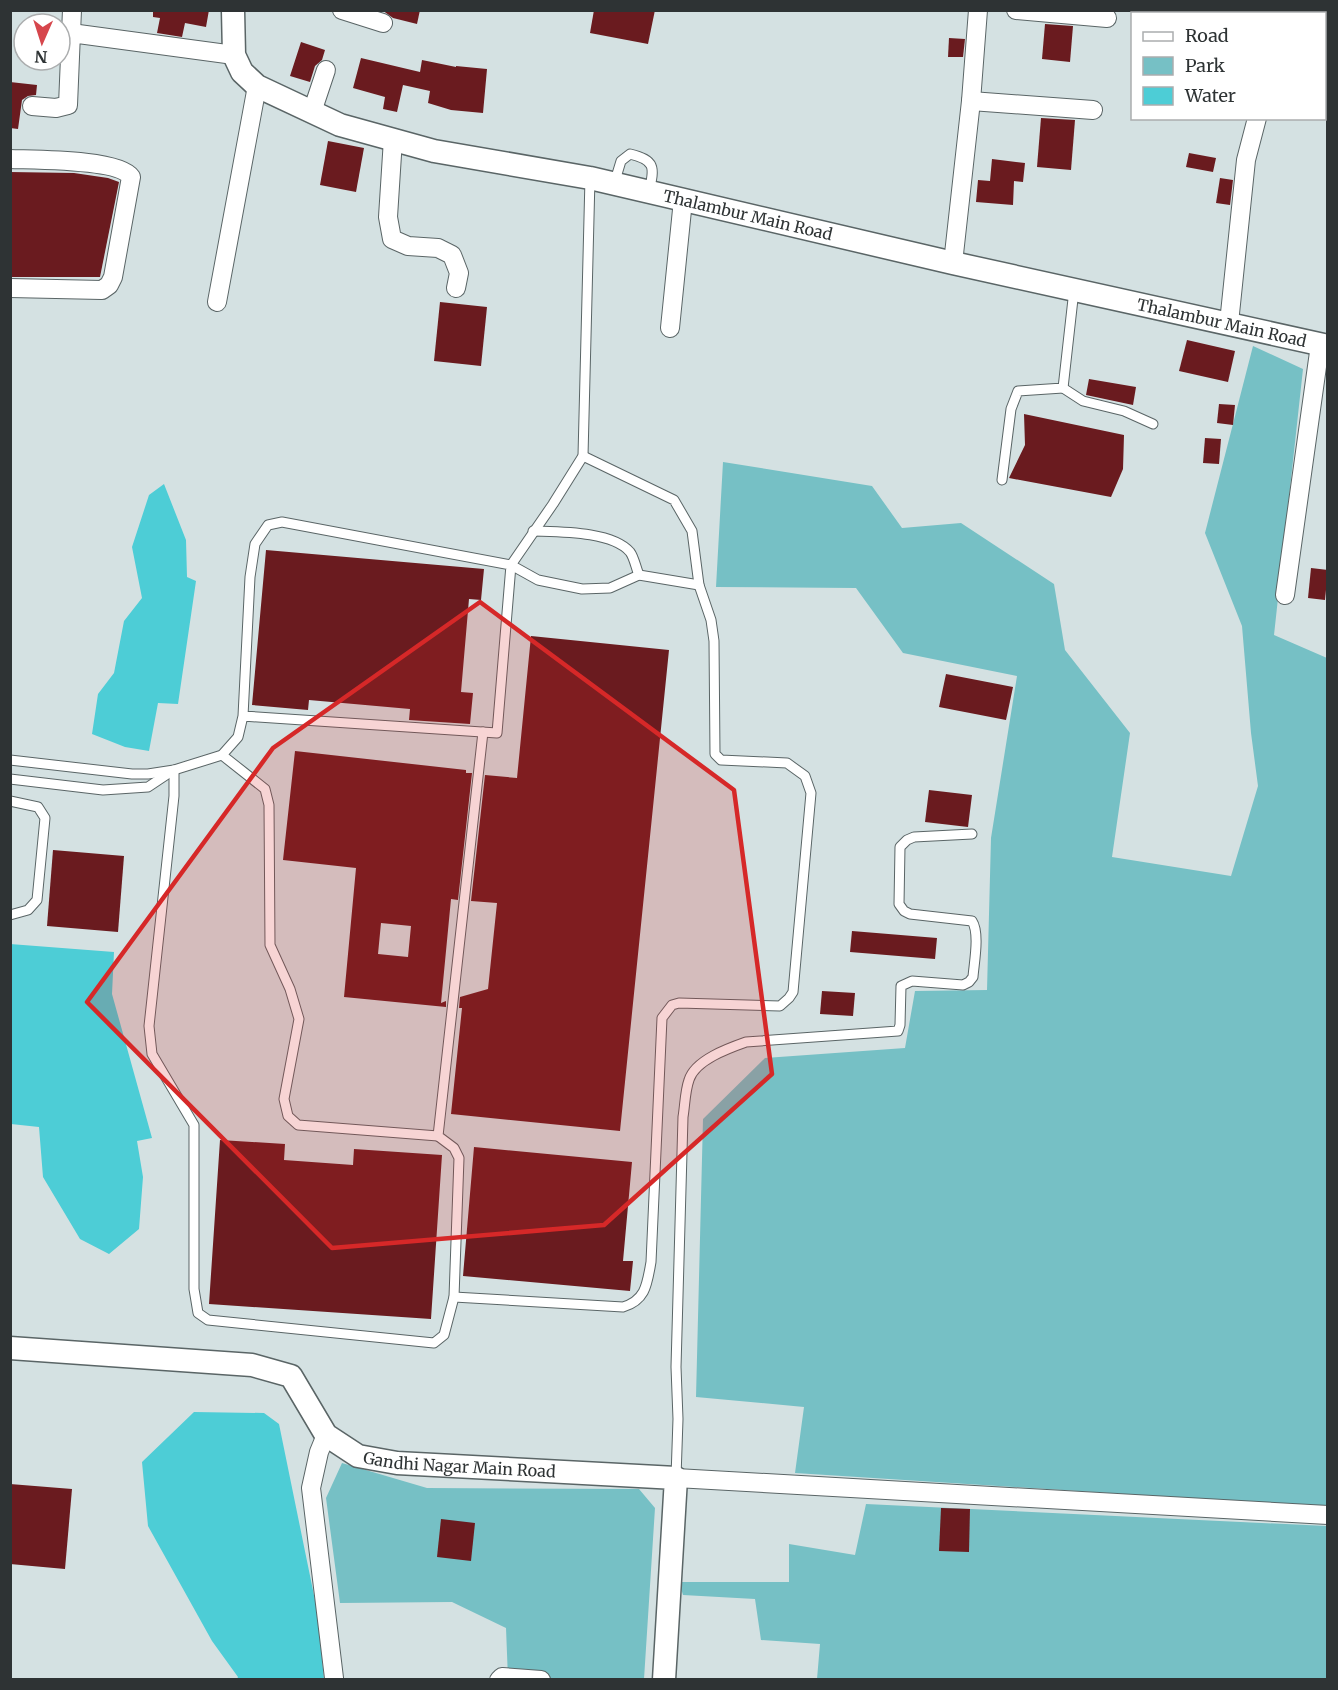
<svg xmlns="http://www.w3.org/2000/svg" width="1338" height="1690" viewBox="0 0 1338 1690" font-family="Merriweather,serif">
<rect width="100%" height="100%" fill="#d4e1e2"/>
<!-- green -->
<g fill="#76c0c5">
<path d="M1253,346L1303,369L1274,635L1327,658V1507L795,1473L804,1407L696,1397L703,1119L765,1058L905,1048L915,991L987,990L991,838L1017,676L903,653L856,588L716,587L723,462L872,486L902,528L961,523L1054,584L1065,650L1130,733L1112,857L1231,876L1258,786L1251,733L1242,626L1205,533Z"/>
<path d="M342,1463L427,1488L639,1489L655,1508L644,1679H508L506,1628L452,1602L340,1603L326,1498Z"/>
<path d="M866,1504L1327,1526V1679H817L820,1644L761,1640L755,1599L683,1595L679,1582H789V1544L855,1555Z"/>
</g>
<!-- water -->
<g fill="#4dcdd6">
<path d="M164,484L186,540L187,577L196,581L178,704L158,703L149,751L125,747L92,734L98,694L114,673L124,621L142,598L132,547L149,495Z"/>
<path d="M10,944L114,952L112,994L152,1138L137,1141L143,1177L139,1229L109,1254L80,1239L43,1177L39,1127L11,1124Z"/>
<path d="M194,1412L264,1413L279,1424L317,1610L324,1679H237L238,1677L212,1641L148,1526L142,1462Z"/>
</g>
<!-- building -->
<g fill="#6a1b1f" fill-rule="evenodd">
<path d="M153,10H209L206,27L185,23L182,37L157,33L160,18L153,17Z"/>
<path d="M382,10H420L417,24L393,18Z"/>
<path d="M594,10H655L648,44L590,33Z"/>
<path d="M1045,24L1073,26L1070,62L1042,59Z"/>
<path d="M949,38L965,39L963,57H948Z"/>
<path d="M301,42L325,50L322,60L315,66L310,82L290,76Z"/>
<path d="M361,58L420,72L422,60L456,67V66L487,69L483,113L451,110L428,103L430,91L403,85L397,112L383,109L385,97L353,88Z"/>
<path d="M10,82L37,85L36,95L28,96L22,100L18,129L10,128Z"/>
<path d="M1041,118L1075,120L1071,170L1037,167Z"/>
<path d="M328,141L364,148L356,192L320,185Z"/>
<path d="M1189,153L1216,158L1213,172L1186,167Z"/>
<path d="M992,159L1025,163L1023,182L1014,181L1013,205L976,202L978,180L990,181Z"/>
<path d="M10,172L74,173L108,178L119,182L100,277H10Z"/>
<path d="M1220,178L1233,180L1230,205L1216,203Z"/>
<path d="M440,302L487,307L481,366L434,361Z"/>
<path d="M1187,340L1235,351L1228,382L1179,371Z"/>
<path d="M1089,379L1136,387L1133,405L1086,395Z"/>
<path d="M1219,404L1235,405L1233,425L1217,423Z"/>
<path d="M1024,414L1124,435L1123,469L1111,497L1009,478L1025,445Z"/>
<path d="M1205,438L1221,439L1219,464L1203,463Z"/>
<path d="M266,550L484,569L481,600L469,599L461,692L473,693L470,724L409,720L410,709L309,700L308,710L252,705Z"/>
<path d="M1311,568L1328,570L1325,600L1308,598Z"/>
<path d="M531,636L669,650L620,1131L451,1114L462,1008H459L460,997L488,989L497,903L471,901L485,775L517,778Z"/>
<path d="M946,674L1013,687L1006,720L939,707Z"/>
<path d="M295,751L466,770V773H472L458,900L451,899L441,1003L446,1001V1007L344,997L356,868L283,860ZM381,923L411,926L408,957L378,954Z"/>
<path d="M929,790L972,795L968,827L925,822Z"/>
<path d="M53,850L124,856L118,932L47,926Z"/>
<path d="M852,931L937,938L935,959L850,952Z"/>
<path d="M822,991L855,993L853,1016L820,1014Z"/>
<path d="M220,1140L285,1144L284,1160L353,1165L354,1149L442,1155L431,1319L209,1304Z"/>
<path d="M474,1147L632,1162L623,1261H633L630,1291L463,1276Z"/>
<path d="M10,1484L72,1489L65,1569L10,1564Z"/>
<path d="M941,1508L970,1509L969,1552L939,1551Z"/>
<path d="M441,1519L475,1523L471,1561L437,1557Z"/>
</g>
<g fill="none" stroke-linecap="round" stroke-linejoin="round">
<defs>
<g id="service">
<path d="M590,178L583,456L553,504L511,565L538,580L582,589L610,588L639,575L699,585"/>
<path d="M614,184L621,161L630,154C655,160 655,167 649,191"/>
<path d="M1063,388L1083,401L1124,411L1153,424"/>
<path d="M1002,480L1011,409L1018,391L1063,388L1074,290"/>
<path d="M533,531C559,532 612,531 630,552C634,557 636,568 639,575"/>
<path d="M222,755L265,789L269,805L270,945L290,989L299,1019L284,1099L288,1116L298,1125L438,1136"/>
<path d="M10,760L132,774H148L174,770L222,755L238,737L243,716L250,577L255,544L268,525L282,522L511,565L497,733L243,716"/>
<path d="M174,770V796L149,1026L152,1054L194,1125V1289L198,1313L208,1320L434,1343L444,1335L454,1297L459,1158L454,1148L438,1136L483,732"/>
<path d="M10,779L103,790L148,787L169,773"/>
<path d="M10,801L38,807L45,818L37,900L28,910L10,915"/>
<path d="M454,1297L623,1307C646,1300 647,1284 651,1262L662,1018L672,1005L679,1003L780,1006L789,998L793,992L811,793L805,776L787,763L721,760L715,754L714,641L711,620L699,585L692,531L674,500L583,456"/>
<path d="M676,1477L678,1419L676,1367L683,1117C685,1105 685,1091 689,1080C695,1060 729,1048 746,1042L898,1031L900,1025L901,986L912,981L963,985L969,982L973,977C974,963 980,933 972,921L910,914L904,911L899,904L900,847L907,840L914,837L972,834"/>
</g>
<g id="minor">
<path d="M342,10L383,23"/>
<path d="M1016,10L1107,18"/>
<path d="M1315,14L1318,10"/>
<path d="M71,33L72,10"/>
<path d="M971,101L1093,110"/>
<path d="M32,106L56,108L68,105L71,33L234,55"/>
<path d="M312,112L326,70"/>
<path d="M393,139L388,217L392,239L408,246L438,248L452,255L459,273L456,288"/>
<path d="M10,159C34,160 119,159 131,177L113,277L109,285L102,290L10,288"/>
<path d="M953,263L971,101L978,10"/>
<path d="M217,302L257,86"/>
<path d="M1229,323L1246,160L1257,118"/>
<path d="M670,328L683,200"/>
<path d="M1285,595L1320,345"/>
<path d="M326,1435L319,1452L311,1488L334,1678"/>
<path d="M676,1478L1328,1515"/>
<path d="M499,1680L502,1677L541,1680"/>
</g>
<g id="tertiary">
<path id="s1" d="M233,10L234,55L242,72L257,86L340,125L434,151L590,178L953,263L1328,346"/>
<path id="s2" d="M10,1348L252,1365L291,1376L326,1435L358,1456L397,1463L676,1478L664,1680"/>
</g>
</defs>
<!-- service casing -->
<use href="#service" stroke="#5a6566" stroke-width="11"/>
<!-- minor casing -->
<use href="#minor" stroke="#5a6566" stroke-width="20"/>
<!-- tertiary casing -->
<use href="#tertiary" stroke="#5a6566" stroke-width="25"/>
<!-- service -->
<use href="#service" stroke="#fff" stroke-width="9"/>
<!-- minor -->
<use href="#minor" stroke="#fff" stroke-width="18"/>
<!-- tertiary -->
<use href="#tertiary" stroke="#fff" stroke-width="22"/>
</g>
<!-- marked area -->
<path fill="#d62828" fill-opacity="0.2" stroke="#d62828" stroke-width="4.5" stroke-linejoin="round" d="M480,602L734,790L772,1074L604,1225L332,1248L87,1002L273,748Z"/>
<g text-anchor="middle" stroke-width="6" stroke-linejoin="round" paint-order="stroke">
<!-- street labels -->
<g font-size="16" fill="#2e3334" stroke="#fff">
<text dy="6" stroke="none"><textPath href="#s1" startOffset="594">Thalambur Main Road</textPath></text>
<text dy="6" stroke="none"><textPath href="#s1" startOffset="1080">Thalambur Main Road</textPath></text>
<text dy="6" stroke="none"><textPath href="#s2" startOffset="492">Gandhi Nagar Main Road</textPath></text>
</g>
</g>
<!-- border -->
<rect width="1338" height="1690" fill="none" stroke="#2e3334" stroke-width="24"/>
<!-- legend -->
<rect x="1131" y="12" width="195" height="108" fill="#ffffff" stroke="#abadae" stroke-width="1.5"/>
<rect x="1143" y="32" width="30" height="9" fill="#ffffff" stroke="#abadae" stroke-width="1.5"/>
<text x="1185" y="42" font-size="18" fill="#2e3334">Road</text>
<rect x="1143" y="57" width="30" height="18" fill="#76c0c5" stroke="#abadae" stroke-width="1.5"/>
<text x="1185" y="72" font-size="18" fill="#2e3334">Park</text>
<rect x="1143" y="87" width="30" height="18" fill="#4dcdd6" stroke="#abadae" stroke-width="1.5"/>
<text x="1185" y="102" font-size="18" fill="#2e3334">Water</text>
<!-- north arrow -->
<g transform="translate(42 42) rotate(183)"><circle r="28" fill="#ffffff" stroke="#abadae" stroke-width="1.5"/>
<path d="M0-4.5L10 22L0 15L-10 22Z" fill="#d6464c"/>
<text y="-9" font-size="16" font-weight="bold" text-anchor="middle" fill="#2e3334">N</text>
</g>
</svg>
